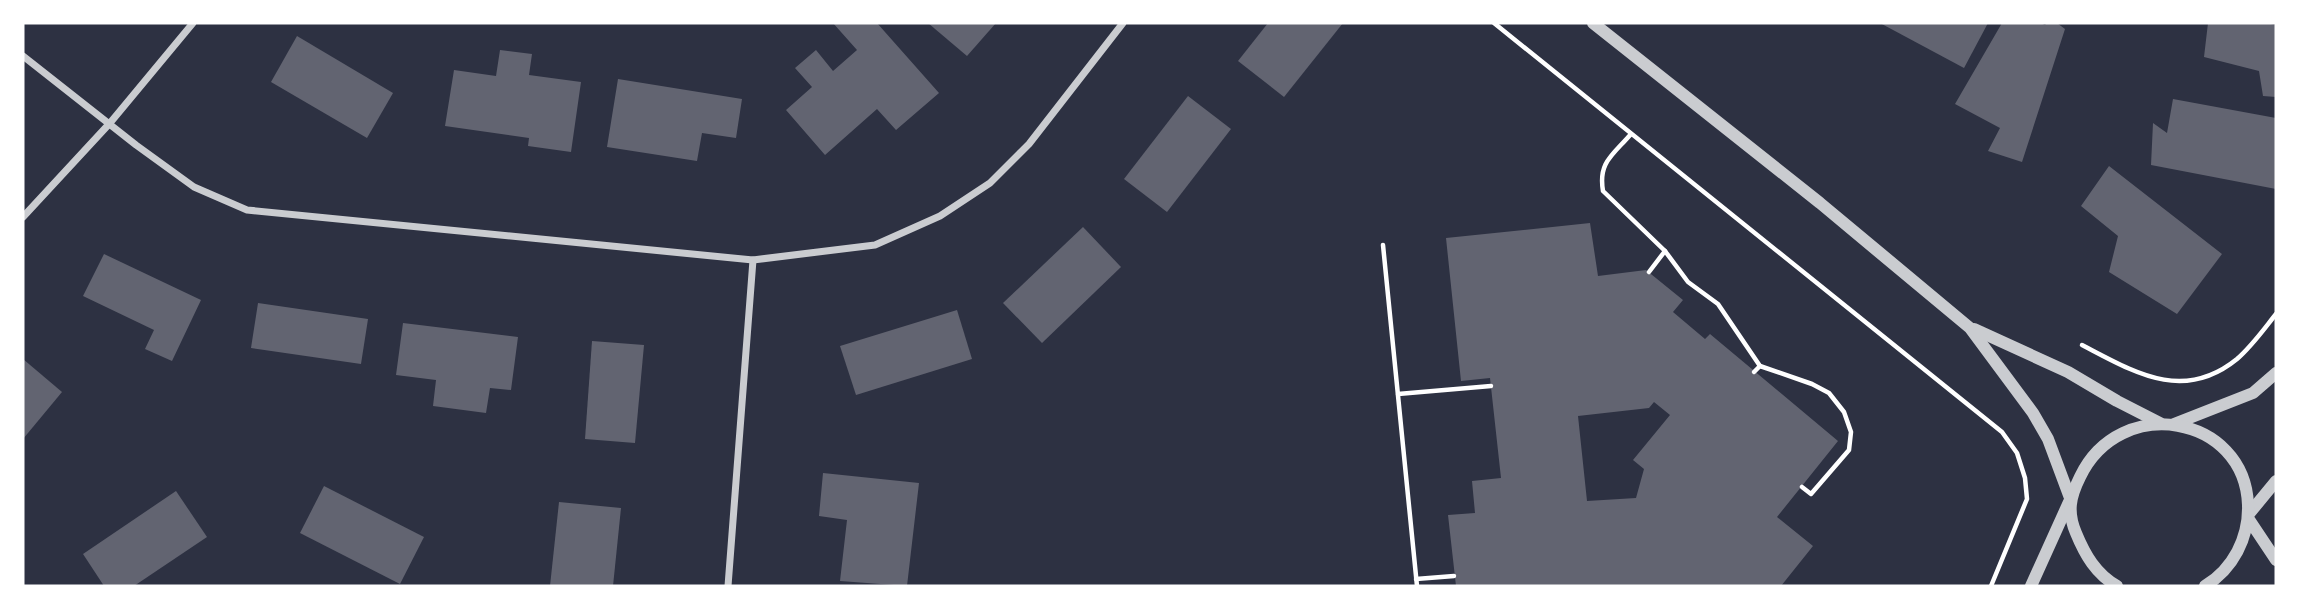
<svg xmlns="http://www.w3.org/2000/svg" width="2299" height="609" viewBox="0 0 2299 609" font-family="Barlow,sans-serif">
<rect width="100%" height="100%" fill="#2d3142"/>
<!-- building -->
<g fill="#626471" fill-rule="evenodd">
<path d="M833,23H877L939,93L896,130L877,109L825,155L786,110L812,87L795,68L816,50L833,71L857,50Z"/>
<path d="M928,23H996L967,56Z"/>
<path d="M1268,23H1343L1284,97L1238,61Z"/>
<path d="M1880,23H1988L1964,68Z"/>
<path d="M2002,23H2040L2045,25L2047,23H2057L2065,29L2022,162L1988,151L2000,128L1955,104Z"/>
<path d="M2208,23H2265L2276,25V97L2263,96L2259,71L2204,57Z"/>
<path d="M297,36L393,93L367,138L271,82Z"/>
<path d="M500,50L532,54L529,75L581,82L571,152L528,146L529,138L445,126L454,70L496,76Z"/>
<path d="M618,79L742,99L736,138L702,133L697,161L607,147Z"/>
<path d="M1188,96L1231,129L1167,212L1124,179Z"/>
<path d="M2173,99L2276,118V189L2151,165L2153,123L2167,133Z"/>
<path d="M2109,166L2222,254L2177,314L2109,272L2118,236L2081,206Z"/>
<path d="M1590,223L1598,276L1646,270L1683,300L1673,312L1705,339L1710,334L1838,441L1777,517L1813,546L1781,586H1456L1448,515L1475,513L1472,481L1501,478L1490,378L1461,381L1446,238ZM1654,402L1670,415L1633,460L1644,469L1636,498L1587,501L1578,416L1649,408Z"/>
<path d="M1083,227L1121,267L1042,343L1003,303Z"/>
<path d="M104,254L201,300L172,361L145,349L154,330L83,296Z"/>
<path d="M258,303L368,319L361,364L251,348Z"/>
<path d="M957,310L972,359L856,395L840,346Z"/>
<path d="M403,323L518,337L511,390L490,388L486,413L433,406L436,380L396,375Z"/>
<path d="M592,341L644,345L635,443L585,439Z"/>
<path d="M23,359L62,392L23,439Z"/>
<path d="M823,473L919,483L907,586L840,581L847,520L819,516Z"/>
<path d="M324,486L424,537L400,584L300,533Z"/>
<path d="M176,491L207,537L134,586H104L83,554Z"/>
<path d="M559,502L621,508L613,586H550Z"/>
</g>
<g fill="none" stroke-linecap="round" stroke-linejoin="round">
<!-- path -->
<g stroke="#fff" stroke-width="4.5">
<path d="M1494,23L2002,432L2017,453L2025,478L2027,499L1991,586"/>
<path d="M1631,134C1613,155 1598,162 1603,191L1665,251L1688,282L1718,304L1760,366L1812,384L1829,393L1844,412L1851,432L1849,450L1811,494L1802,487"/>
<path d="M1383,245L1417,586"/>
<path d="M1649,272L1665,251"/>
<path d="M2082,345C2134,372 2183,403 2237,359C2252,346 2264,329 2276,314"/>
<path d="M1754,372L1760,366"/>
<path d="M1398,394L1491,386"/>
<path d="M1416,579L1454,576"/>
</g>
<!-- minor -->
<g stroke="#caccd0" stroke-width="7">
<path d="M23,56L136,145L194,187L247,210L753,260L875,245L940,216L990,183L1029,144L1123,23"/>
<path d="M23,217L110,123L193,23"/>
<path d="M728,586L753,260"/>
</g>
<!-- tertiary -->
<g stroke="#caccd0" stroke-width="12">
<path d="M1593,23L1820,203L1970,328L2033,413L2048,439L2070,498"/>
<path d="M1974,329L2068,372L2117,401L2160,423"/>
<path d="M2174,424L2253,393L2276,373"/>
<path d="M2248,515L2276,481"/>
<path d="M2248,518L2276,560"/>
<path d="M2031,586L2069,502"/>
<path d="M2117,586C2096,574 2085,555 2076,533C2067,512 2070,497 2080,477C2120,393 2245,415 2248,505C2249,538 2233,569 2205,586"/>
</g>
</g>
<!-- border -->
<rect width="2299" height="609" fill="none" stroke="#ffffff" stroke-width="49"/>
</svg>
